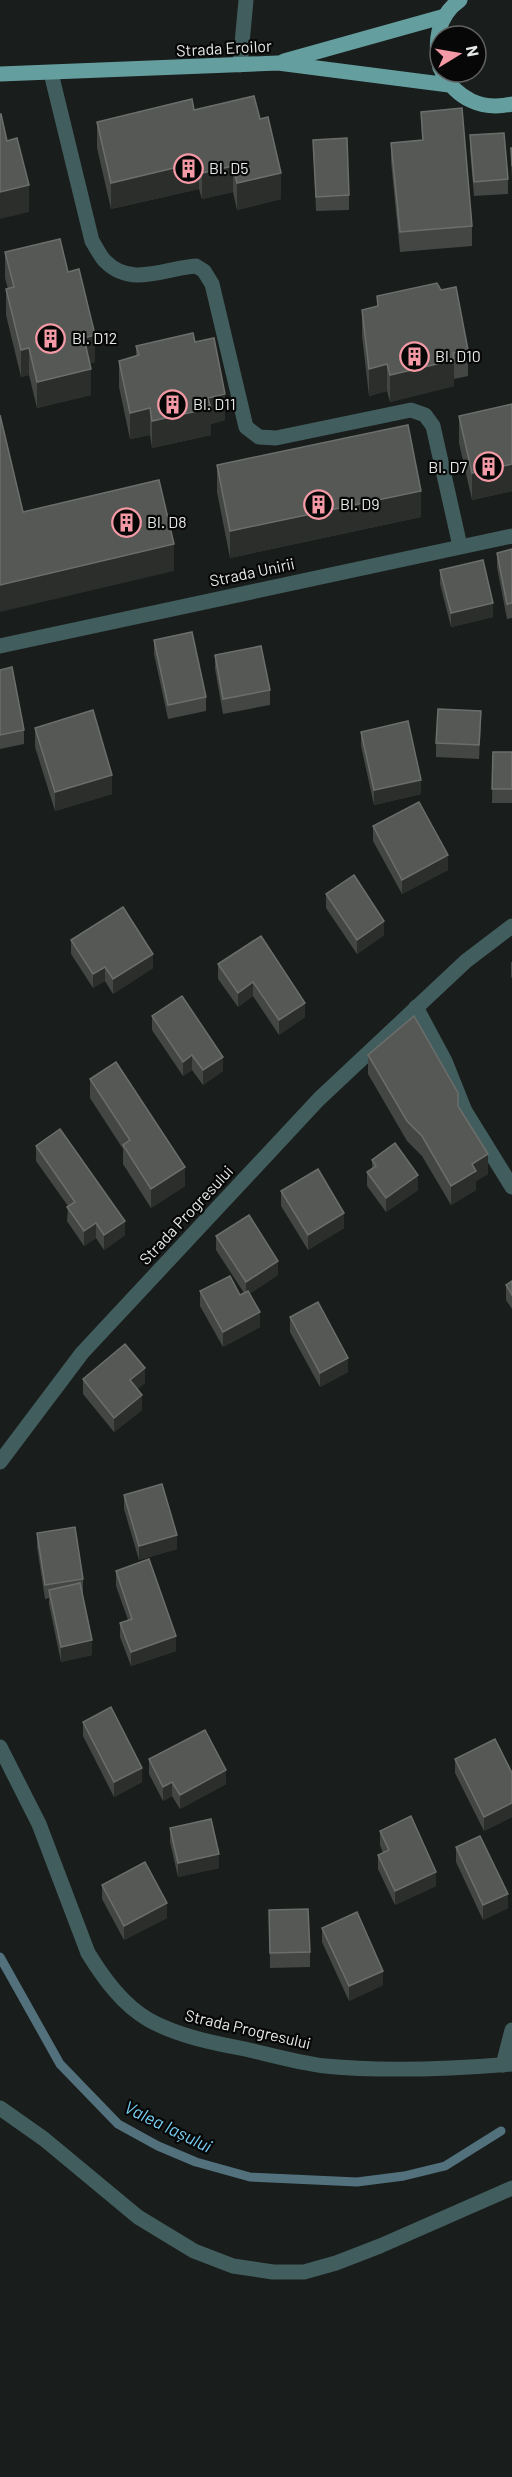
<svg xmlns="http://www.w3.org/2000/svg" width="512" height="2477" viewBox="0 0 512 2477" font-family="Barlow,sans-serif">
<rect width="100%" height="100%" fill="#191d1b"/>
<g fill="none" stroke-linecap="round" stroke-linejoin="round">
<!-- stream -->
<path stroke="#52717d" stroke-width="9" d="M0,1957L60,2064L118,2124L158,2146L196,2162L250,2177L357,2182L404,2176L445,2166L501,2131"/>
<!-- service -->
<g stroke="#425d5d" stroke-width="15">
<path d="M51,73L92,241C96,247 100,256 105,261C131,288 165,268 196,266L204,271L212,284L246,427L259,437L276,438L411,410L425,415L433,426L460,546"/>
<path d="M0,2108L44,2139L138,2217L194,2251L233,2266L273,2272H304L336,2263L380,2246L512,2188"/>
</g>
<!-- minor -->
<g stroke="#425d5d" stroke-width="15">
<path d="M240,65L246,0"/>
<path d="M0,646L512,536"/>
<path d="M416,1007L445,1061L465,1111L512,1187"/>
<path d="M0,1747L39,1824L88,1953C104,1979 123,2005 149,2020C178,2036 213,2043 245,2049C271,2055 299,2063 325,2066C387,2072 450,2069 512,2064"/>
<path d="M503,2065L512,2030"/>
</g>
<!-- tertiary -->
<path stroke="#425d5d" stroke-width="15" d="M0,1462L82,1353L319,1099L466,961L512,926"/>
<!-- primary -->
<g stroke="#659e9f" stroke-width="15">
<path d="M284,61L445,16"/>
<path d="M440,68C434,43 437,16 460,0"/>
<path d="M442,72C457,99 482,111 512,104"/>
<path d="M0,74L278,63L449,85"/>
</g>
</g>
<!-- wall -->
<g fill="#434642">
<path d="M194,110L260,119L281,199L237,210L233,192L202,199L199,189L111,209L97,148V122Z"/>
<path d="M421,112L472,226V246L400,252L391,162V143L422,140Z"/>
<path d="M470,135L508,179V194L474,196L470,150Z"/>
<path d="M313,140L349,195V210L316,211Z"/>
<path d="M511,148H512V181L511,162Z"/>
<path d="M5,252L68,272L95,362L89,363L91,395L37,408L29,375L21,377L6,315V289H8L5,278Z"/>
<path d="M377,296L468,350V376L454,379V386L390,402L387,391L369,396L362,336V310L377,306Z"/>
<path d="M195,342L225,420L211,424V435L152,448L150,435L130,439L119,387V361L136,356V346Z"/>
<path d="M512,404V491L472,500L459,443V416Z"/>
<path d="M217,465L421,517L230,558L217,492Z"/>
<path d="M512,549V618L507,619L497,567V553Z"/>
<path d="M440,570L493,617L451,627L440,584Z"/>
<path d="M154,640L206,697V711L168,719L154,654Z"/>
<path d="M215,655L270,690V705L223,714L215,669Z"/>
<path d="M0,670L24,730V744L0,749Z"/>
<path d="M481,725L479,759L436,757V743Z"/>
<path d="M35,728L112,794L55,811L35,747Z"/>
<path d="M361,732L421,794L374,805L361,746Z"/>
<path d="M493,752H512V803H492Z"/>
<path d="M373,826L448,870L402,894L373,841Z"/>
<path d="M326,894L384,935L357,954L326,908Z"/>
<path d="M261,936L305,1017L279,1035L253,996L238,1007L218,979V964Z"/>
<path d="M71,940L153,968L113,994L105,981L93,988L71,954Z"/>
<path d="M511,962H512V978L511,977Z"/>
<path d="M152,1016L223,1071L203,1085L192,1070L183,1076L152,1030Z"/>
<path d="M368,1055L458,1106L488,1174L476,1181V1190L451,1205L422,1156L407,1141L368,1074Z"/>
<path d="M90,1079L185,1186L151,1208L123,1164V1149L90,1098Z"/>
<path d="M36,1146L125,1235L104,1250L96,1238L84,1246L67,1221L68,1206L36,1161Z"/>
<path d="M372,1160L418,1190L386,1212L367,1186V1172L372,1169Z"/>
<path d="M281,1191L344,1228L308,1250L281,1206Z"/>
<path d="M216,1236L278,1275L249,1294L260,1327L223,1347L200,1306V1291L240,1295L244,1293L216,1250Z"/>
<path d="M512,1281V1309L506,1300V1285Z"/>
<path d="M290,1317L348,1372L320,1387L290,1332Z"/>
<path d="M83,1379L145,1383L137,1389L142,1410L114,1432L83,1394Z"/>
<path d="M124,1495L177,1549L139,1560L124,1509Z"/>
<path d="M37,1533L83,1579V1593H82L92,1655L61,1662L49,1604V1598L45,1599L37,1547Z"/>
<path d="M116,1571L176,1651L131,1666L120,1637V1623L128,1620L116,1586Z"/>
<path d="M83,1722L142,1782L114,1797L83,1736Z"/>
<path d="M149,1759L226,1784L180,1809L172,1796L163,1801L149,1774Z"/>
<path d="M455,1759L512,1773V1817L484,1831L455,1773Z"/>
<path d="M170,1828L219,1868L178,1877L170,1842Z"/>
<path d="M380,1831L436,1886L395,1905L378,1869V1855L383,1853L380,1845Z"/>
<path d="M456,1847L508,1908L483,1920L456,1862Z"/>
<path d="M102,1885L167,1918L124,1940L102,1899Z"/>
<path d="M269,1910L310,1952V1967L270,1968Z"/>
<path d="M322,1928L383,1985L349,2001L322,1942Z"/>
</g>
<!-- shaded-wall -->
<g fill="#2b2e2b">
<path d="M199,162V189L111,209V183Z"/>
<path d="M233,166V192L202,199V173Z"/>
<path d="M281,173V199L237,210V183Z"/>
<path d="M29,185V212L0,219V192Z"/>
<path d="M95,335V362L84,364V338Z"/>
<path d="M29,348V375L21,377V350Z"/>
<path d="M454,360V386L390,402V375Z"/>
<path d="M387,364V391L369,396V369Z"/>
<path d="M91,369V395L37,408V382Z"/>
<path d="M225,394V420L211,424V435L152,448V421L208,398Z"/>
<path d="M150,408V435L130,439V413Z"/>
<path d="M512,464V491L472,500V473Z"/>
<path d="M421,491V517L230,558V531Z"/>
<path d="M174,544V571L0,612V585Z"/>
<path d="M493,603V617L451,627V613Z"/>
<path d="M481,711V725L479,759V745Z"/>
<path d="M112,775V794L55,811V792Z"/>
<path d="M421,780V794L374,805V790Z"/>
<path d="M448,855V870L402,894V880Z"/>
<path d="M384,921V935L357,954V940Z"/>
<path d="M153,954V968L113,994V979Z"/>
<path d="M105,967V981L93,988V974Z"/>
<path d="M253,982V996L238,1007V993Z"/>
<path d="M305,1003V1017L279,1035V1020Z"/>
<path d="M192,1055V1070L183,1076V1062Z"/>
<path d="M223,1057V1071L203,1085V1070Z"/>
<path d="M488,1154V1174L476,1181V1190L451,1205V1186L472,1164Z"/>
<path d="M185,1167V1186L151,1208V1189Z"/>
<path d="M418,1175V1190L386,1212V1198Z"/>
<path d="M344,1213V1228L308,1250V1235Z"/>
<path d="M125,1221V1235L104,1250V1235Z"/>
<path d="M96,1223V1238L84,1246V1231Z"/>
<path d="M278,1261V1275L246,1296V1282Z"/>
<path d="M260,1312V1327L223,1347V1332Z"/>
<path d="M348,1358V1372L320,1387V1373Z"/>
<path d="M145,1368V1383L130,1395V1380Z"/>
<path d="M142,1395V1410L114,1432V1418Z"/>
<path d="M177,1535V1549L139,1560V1546Z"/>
<path d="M176,1636V1651L131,1666V1652Z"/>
<path d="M92,1640V1655L61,1662V1647Z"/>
<path d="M142,1768V1782L114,1797V1782Z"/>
<path d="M226,1770V1784L180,1809V1795Z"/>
<path d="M172,1782V1796L163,1801V1787Z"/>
<path d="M512,1803V1817L484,1831V1817Z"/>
<path d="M219,1854V1868L178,1877V1863Z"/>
<path d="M436,1872V1886L395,1905V1891Z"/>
<path d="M508,1894V1908L483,1920V1905Z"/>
<path d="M167,1903V1918L124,1940V1926Z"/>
<path d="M383,1971V1985L349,2001V1986Z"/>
</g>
<!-- building -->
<g fill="#555854" stroke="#6c6e6b" stroke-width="1.5">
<path d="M254,96L260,119L268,117L281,173L237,183L233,166L202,173L199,162L111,183L97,122L192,99L194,110Z"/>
<path d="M462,108L472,226L400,232L391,143L423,140L421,112Z"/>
<path d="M0,114H1L7,141L17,138L29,185L0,192Z"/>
<path d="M504,133L508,179L474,182L470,135Z"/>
<path d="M347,138L349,195L316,197L313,140Z"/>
<path d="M511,148H512V166Z"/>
<path d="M60,239L68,272L79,269L95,335L84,338L91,369L37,382L29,348L21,350L6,289L14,287L5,252Z"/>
<path d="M437,283L441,290L456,287L468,350L453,353L454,360L390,375L387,364L369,369L362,310L378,306L377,296Z"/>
<path d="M193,333L195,342L214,338L225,394L208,398L211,408L152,421L150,408L130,413L119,361L139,355L136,346Z"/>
<path d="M512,404V464L472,473L459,416Z"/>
<path d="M0,415L23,512L159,480L174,544L0,585Z"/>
<path d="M408,425L421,491L230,531L217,465Z"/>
<path d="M512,549V603L507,604L497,553Z"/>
<path d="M483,560L493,603L451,613L440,570Z"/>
<path d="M192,632L206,697L168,705L154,640Z"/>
<path d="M261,646L270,690L223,699L215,655Z"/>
<path d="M12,667L24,730L0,735V670Z"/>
<path d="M438,709L481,711L479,745L436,743Z"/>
<path d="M93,710L112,775L55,792L35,728Z"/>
<path d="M408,721L421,780L374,790L361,732Z"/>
<path d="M493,752H512V789H492Z"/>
<path d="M419,802L448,855L402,880L373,826Z"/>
<path d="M354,875L384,921L357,940L326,894Z"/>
<path d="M123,907L153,954L113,979L105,967L93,974L71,940Z"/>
<path d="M261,936L305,1003L279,1020L253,982L238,993L218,964Z"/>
<path d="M182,996L223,1057L203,1070L192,1055L183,1062L152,1016Z"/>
<path d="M414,1016L458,1093V1106L488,1154L472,1164L476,1171L451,1186L422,1136L407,1121L368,1055Z"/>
<path d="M116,1062L185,1167L151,1189L123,1145L130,1140L90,1079Z"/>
<path d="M60,1129L125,1221L104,1235L96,1223L84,1231L67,1207L75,1202L36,1146Z"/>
<path d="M395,1143L418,1175L386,1198L367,1172L376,1166L372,1160Z"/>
<path d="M318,1169L344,1213L308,1235L281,1191Z"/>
<path d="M249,1215L278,1261L246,1282L216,1236Z"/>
<path d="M230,1276L240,1295L248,1291L260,1312L223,1332L200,1291Z"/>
<path d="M512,1281V1295L506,1285Z"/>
<path d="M318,1302L348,1358L320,1373L290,1317Z"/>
<path d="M125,1344L145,1368L130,1380L142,1395L114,1418L83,1379Z"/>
<path d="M162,1484L177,1535L139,1546L124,1495Z"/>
<path d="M75,1527L83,1579L45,1585L37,1533Z"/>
<path d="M149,1559L176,1636L131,1652L120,1623L132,1619L116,1571Z"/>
<path d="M80,1583L92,1640L61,1647L49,1590Z"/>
<path d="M111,1707L142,1768L114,1782L83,1722Z"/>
<path d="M205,1730L226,1770L180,1795L172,1782L163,1787L149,1759Z"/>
<path d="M495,1739L512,1773V1803L484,1817L455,1759Z"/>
<path d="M411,1816L436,1872L395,1891L378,1855L389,1850L380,1831Z"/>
<path d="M211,1819L219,1854L178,1863L170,1828Z"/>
<path d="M480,1836L508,1894L483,1905L456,1847Z"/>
<path d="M145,1862L167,1903L124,1926L102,1885Z"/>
<path d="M308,1909L310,1952L270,1953L269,1910Z"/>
<path d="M357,1912L383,1971L349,1986L322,1928Z"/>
</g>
<!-- icons -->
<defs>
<symbol id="building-ring" viewBox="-11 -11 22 22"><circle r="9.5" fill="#060706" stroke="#f49aa6" stroke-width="1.5"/><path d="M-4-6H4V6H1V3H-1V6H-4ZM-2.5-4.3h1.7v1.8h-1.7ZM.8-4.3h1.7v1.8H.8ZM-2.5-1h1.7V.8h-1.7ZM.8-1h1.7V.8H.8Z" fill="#f49aa6"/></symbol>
</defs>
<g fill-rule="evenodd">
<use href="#building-ring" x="172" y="152" width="33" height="33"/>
<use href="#building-ring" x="34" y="322" width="33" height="33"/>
<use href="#building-ring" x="398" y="340" width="33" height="33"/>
<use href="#building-ring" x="156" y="388" width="33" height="33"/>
<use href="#building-ring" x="472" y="450" width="33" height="33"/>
<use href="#building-ring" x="302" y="488" width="33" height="33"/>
<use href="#building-ring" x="110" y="506" width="33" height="33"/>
</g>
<g text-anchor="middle" stroke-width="4.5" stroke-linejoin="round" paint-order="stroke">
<!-- street labels -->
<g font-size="16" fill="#e6e9e7" stroke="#060706">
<text transform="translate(224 48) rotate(-3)" y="6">Strada Eroilor</text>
<text transform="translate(252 572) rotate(-12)" y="6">Strada Unirii</text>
<text transform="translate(186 1215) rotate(-47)" y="6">Strada Progresului</text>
<text transform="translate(248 2029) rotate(13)" y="6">Strada Progresului</text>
</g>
<!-- poi labels -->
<g font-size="16" fill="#e6e9e7" stroke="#060706" text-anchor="start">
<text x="209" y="174">Bl. D5</text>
<text x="72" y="344">Bl. D12</text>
<text x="435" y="362">Bl. D10</text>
<text x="193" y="410">Bl. D11</text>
<text x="467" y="473" text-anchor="end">Bl. D7</text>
<text x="340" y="510">Bl. D9</text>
<text x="147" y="528">Bl. D8</text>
</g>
<!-- water labels -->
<g font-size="18" font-style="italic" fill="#77cff5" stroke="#060706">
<text transform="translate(168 2127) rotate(26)" y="6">Valea Iașului</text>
</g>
</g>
<!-- north arrow -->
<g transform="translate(458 54) rotate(79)"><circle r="28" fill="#060706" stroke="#606160" stroke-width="1.5"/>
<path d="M0-4.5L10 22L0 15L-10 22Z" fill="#f49aa6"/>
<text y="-9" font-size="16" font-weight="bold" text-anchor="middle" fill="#e6e9e7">N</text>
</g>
</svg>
